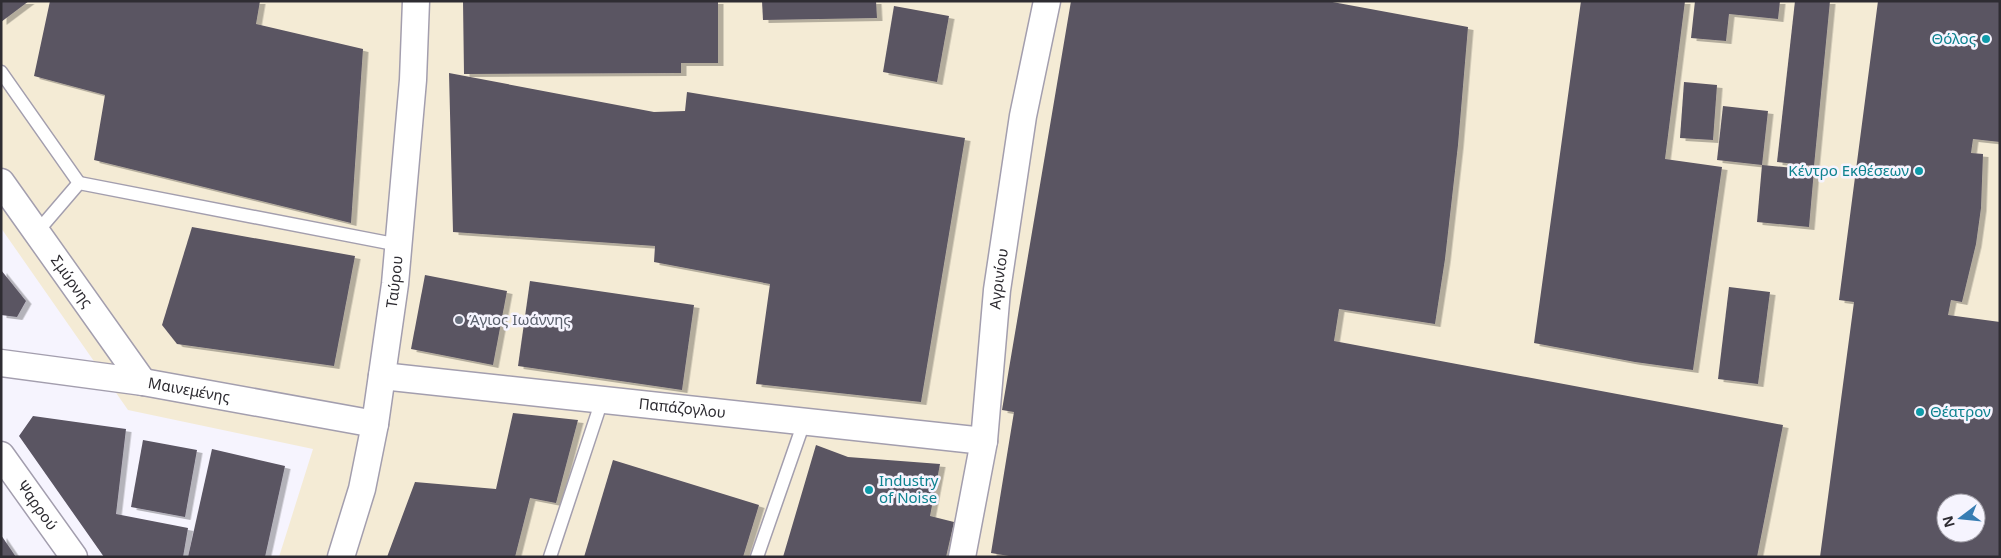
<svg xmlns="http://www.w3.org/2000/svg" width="2001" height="558" viewBox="0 0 2001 558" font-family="'Noto Sans',sans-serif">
<defs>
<filter id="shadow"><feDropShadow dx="5.5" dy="3" stdDeviation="0" flood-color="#0004"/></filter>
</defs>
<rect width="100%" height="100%" fill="#f6f4fe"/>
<!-- industrial -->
<path fill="#f4ebd5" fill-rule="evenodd" d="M1,1H2000V557H279L313,449L128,410L1,228ZM1946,503H1976V533H1946Z"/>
<!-- building -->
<g fill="#5a5462" fill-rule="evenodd" filter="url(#shadow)">
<path d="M1,1H29L1,22Z"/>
<path d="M50,1H260L256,24L363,49L351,223L94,160L105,95L34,76Z"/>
<path d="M463,1H718V63H681V73L464,74Z"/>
<path d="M762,1H876L877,18L763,20Z"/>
<path d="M1071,1H1327L1468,27L1458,145L1445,259L1435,324L1339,309L1334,341L1783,425L1757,557H1015L991,553L1014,412L1002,410Z"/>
<path d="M1581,1H1685L1665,159L1722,167L1693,370L1635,362L1534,343Z"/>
<path d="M1695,1H1780L1778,19L1729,14L1726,41L1691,38Z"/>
<path d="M1795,1H1830L1814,166L1777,162Z"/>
<path d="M1878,1H2000V142L1973,139L1971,153L1983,154L1981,208L1976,244L1962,302L1951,300L1948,315L2000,322V557H1820L1854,302L1839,300ZM1946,503H1976V533H1946Z"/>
<path d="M894,6L949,16L937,82L883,72Z"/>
<path d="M449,73L654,112L685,111L687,92L965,138L921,402L756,384L770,284L654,262L655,246L453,232Z"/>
<path d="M1684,82L1717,85L1713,140L1680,138Z"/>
<path d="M1723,106L1768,111L1762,165L1717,160Z"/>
<path d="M1762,165L1814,170L1809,227L1757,222Z"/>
<path d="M192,227L355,256L334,366L177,344L162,325Z"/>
<path d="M1,270L26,301L17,317L1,315Z"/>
<path d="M425,275L507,291L493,365L411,349Z"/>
<path d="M530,281L694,305L682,390L518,366Z"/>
<path d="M1729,287L1770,292L1758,384L1718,379Z"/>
<path d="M513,413L578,420L556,503L530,498L515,557H387L415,482L496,489Z"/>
<path d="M33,416L126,429L116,514L188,528L183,557H104L19,436Z"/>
<path d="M143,440L197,450L185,517L131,507Z"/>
<path d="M816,445L848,457L940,464L930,516L954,522L946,557H783Z"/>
<path d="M212,449L285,466L265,557H188Z"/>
<path d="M613,460L759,505L743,557H584Z"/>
<path d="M1,535L16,557H1Z"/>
</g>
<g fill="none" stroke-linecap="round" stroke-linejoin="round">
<defs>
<g id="lane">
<path d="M1,72L79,183"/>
<path d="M37,232L79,183L399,245"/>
<path d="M550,557L602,400"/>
<path d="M757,557L804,422"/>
</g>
<g id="street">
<path id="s1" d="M1,182L143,382"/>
<path id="s2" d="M1,363L143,382L375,424"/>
<path id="s3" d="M382,376L984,441"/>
<path id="s4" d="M1,455L74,557"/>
<path id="s5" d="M341,557L362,489L375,424L395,284L413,80L416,1"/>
<path id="s6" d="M962,557L984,441L997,290L1023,116L1047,1"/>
</g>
</defs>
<!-- lane casing -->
<use href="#lane" stroke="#a39eae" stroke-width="15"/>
<!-- street casing -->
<use href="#street" stroke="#a39eae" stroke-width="29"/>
<!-- lane -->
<use href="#lane" stroke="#fff" stroke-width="12"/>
<!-- street -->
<use href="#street" stroke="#fff" stroke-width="26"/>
</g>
<!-- markers -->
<g fill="#0f9aa8" stroke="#f6f4fe" stroke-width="2">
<circle cx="1986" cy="39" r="5"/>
<circle cx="1919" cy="171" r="5"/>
<circle cx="1920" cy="412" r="5"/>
<circle cx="869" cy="490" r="5"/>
</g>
<circle fill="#6b7280" stroke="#f6f4fe" stroke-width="2" cx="459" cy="320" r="5"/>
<g text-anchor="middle" stroke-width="5" stroke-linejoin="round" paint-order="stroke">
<!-- culture labels -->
<g font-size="15" fill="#0d838f" stroke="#f6f4fe" text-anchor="end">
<text x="1976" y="44">Θόλος</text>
<text x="1909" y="176">Κέντρο Εκθέσεων</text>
<text x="1930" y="417" text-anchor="start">Θέατρον</text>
<text x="879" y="486" text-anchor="start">Industry<tspan x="879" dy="17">of Noise</tspan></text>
</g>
<!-- street labels -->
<g font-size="15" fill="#2e2c32" stroke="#f6f4fe">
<text dy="5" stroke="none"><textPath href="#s6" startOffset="281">Αγρινίου</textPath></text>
<text dy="5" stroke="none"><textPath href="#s1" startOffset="122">Σμύρνης</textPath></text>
<text dy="5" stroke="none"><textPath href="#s5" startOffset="281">Ταύρου</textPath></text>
<text dy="5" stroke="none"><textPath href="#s2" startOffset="190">Μαινεμένης</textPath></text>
<text dy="5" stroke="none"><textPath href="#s3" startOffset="302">Παπάζογλου</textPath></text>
<text dy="5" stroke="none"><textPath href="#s4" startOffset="62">Ψαρρού</textPath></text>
</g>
<!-- worship labels -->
<g font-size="15" fill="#5b616d" stroke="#f6f4fe" text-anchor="start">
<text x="469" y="325">Άγιος Ιωάννης</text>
</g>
</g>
<!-- border -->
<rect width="2001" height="558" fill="none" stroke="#2e2c32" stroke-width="5"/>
<!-- north arrow -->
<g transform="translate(1961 518) rotate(254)"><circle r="24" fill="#f6f4fe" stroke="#a6a4ac"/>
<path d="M0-4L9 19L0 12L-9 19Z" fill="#387db3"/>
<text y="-8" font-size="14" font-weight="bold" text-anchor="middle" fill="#2e2c32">N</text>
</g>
</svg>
